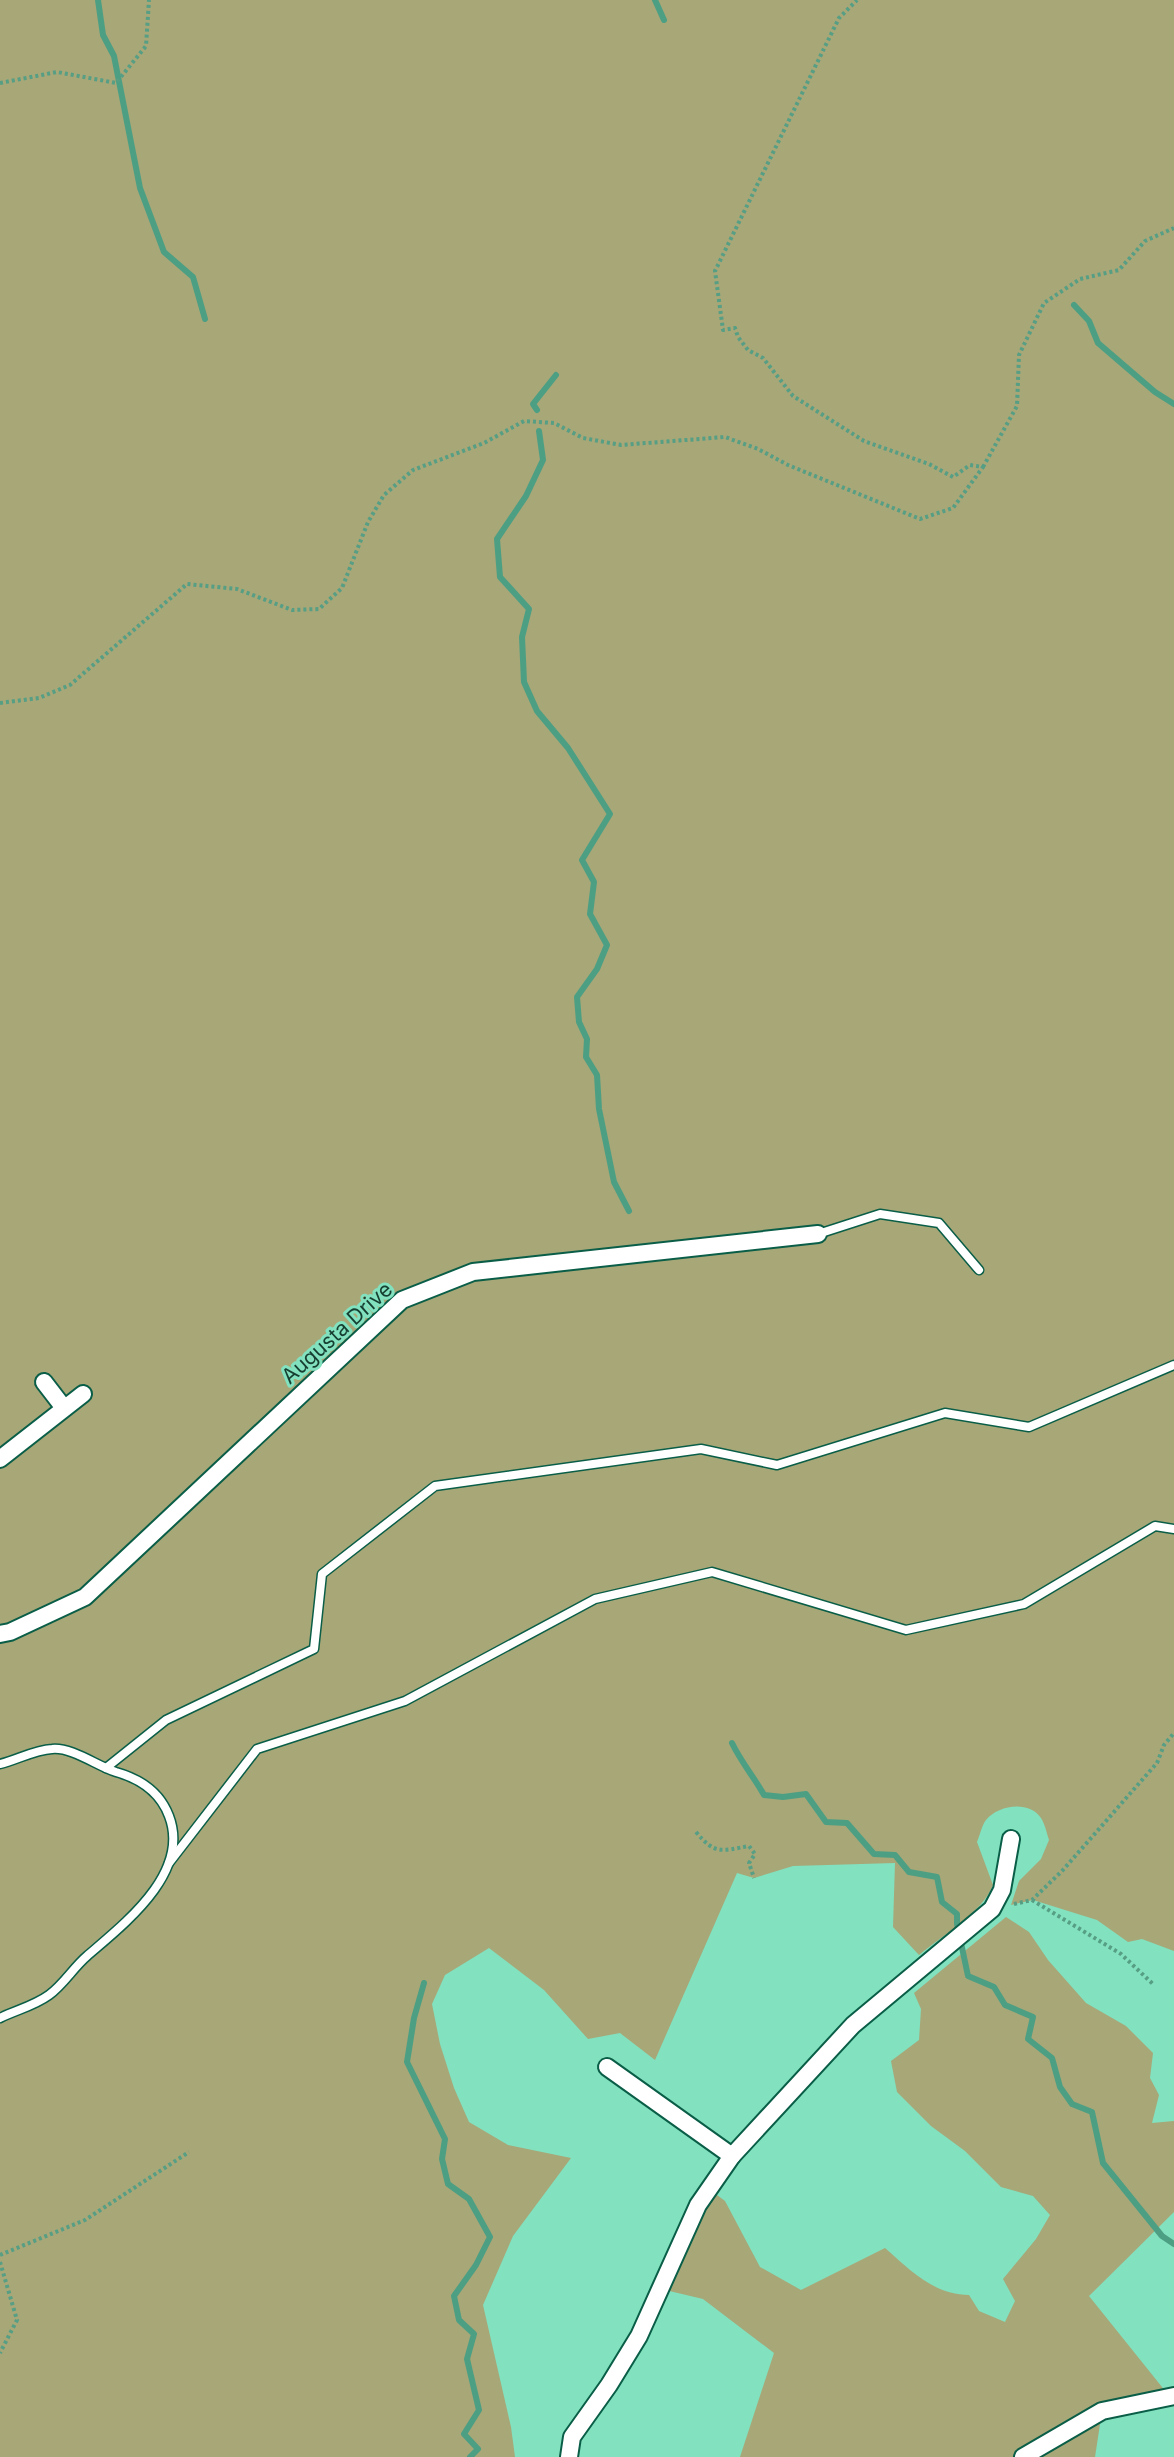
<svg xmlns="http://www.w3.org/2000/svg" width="1174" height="2457" viewBox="0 0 1174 2457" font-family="Inter,sans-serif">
<rect width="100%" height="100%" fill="#82e1be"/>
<!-- green -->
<g fill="#a7a778">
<path d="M0,0H1174V1951L1142,1939L1128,1942L1097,1920L1033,1900L1011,1905L1019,1881L1041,1859L1049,1840C1047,1834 1045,1824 1041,1818C1029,1800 998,1805 986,1820C982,1825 980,1835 977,1842L993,1885C982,1913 943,1935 919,1955L893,1927L895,1863L793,1866L754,1878L737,1873L655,2060L620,2033L588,2039L544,1990L489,1948L445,1975L432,2004L440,2044L454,2088L469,2122L508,2145L571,2158L513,2236L483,2305L511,2427L515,2457H0Z"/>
<path d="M1006,1917L1029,1932L1048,1960L1086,2003L1126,2026L1153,2053L1150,2078L1159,2095L1152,2123L1174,2121V2212L1089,2296L1170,2397L1102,2411L1095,2457H740L774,2353L703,2299L661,2289L709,2189L725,2201L760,2267L801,2290L885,2248C910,2270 934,2295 969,2295L979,2311L1005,2322L1015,2301L1003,2279L1036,2239L1050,2215L1033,2196L1001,2187L965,2151L931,2126L897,2092L891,2061L919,2040L921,2009L914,1993Z"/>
</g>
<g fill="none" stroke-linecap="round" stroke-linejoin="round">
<!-- stream -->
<g stroke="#4d9f83" stroke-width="6">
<path d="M98,0L103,35L114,56L140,188L164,252L193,277L205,319"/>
<path d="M655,0L664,20"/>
<path d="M1074,305L1089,321L1098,343L1155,392L1174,404"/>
<path d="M537,410L533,404L556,375"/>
<path d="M539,431L543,460L526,496L497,539L500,577L529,609L522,637L524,682L537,711L568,748L610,814L582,860L594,882L590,914L607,945L597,969L577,997L579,1022L587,1039L586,1057L597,1075L599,1109L614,1182L629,1211"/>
<path d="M732,1743C741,1762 754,1777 764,1795L783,1797L806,1794L826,1822L847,1823L874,1854L895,1855L909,1872L937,1877L942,1902L957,1914V1924L968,1976L994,1987L1005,2005L1033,2017L1028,2039L1052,2058L1060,2087L1072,2104L1092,2112L1103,2163L1162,2236L1174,2244"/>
<path d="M424,1983L414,2018L407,2062L445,2139L442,2159L448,2184L469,2199L490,2237L476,2265L454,2296L459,2320L474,2334L467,2359L479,2410L464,2434L478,2449L470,2457"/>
</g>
<defs>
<g id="lane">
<path d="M818,1234L880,1214L939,1223L979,1270"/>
<path d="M0,1764C17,1760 34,1750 52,1749C72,1747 97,1766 116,1772C141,1779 160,1792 169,1816C191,1873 124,1924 87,1956C73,1968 64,1984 49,1995C34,2006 16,2010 0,2018"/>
<path d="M106,1768L166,1720L314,1649L322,1574L435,1486L701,1449L777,1465L945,1413L1029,1427L1174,1365"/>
<path d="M169,1863L257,1749L405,1701L595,1599L712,1572L906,1630L1024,1604L1155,1526L1174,1529"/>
</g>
<g id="street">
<path d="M44,1382L64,1408"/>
<path d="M0,1459L83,1394"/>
<path d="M0,1634L10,1632L85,1597L402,1300L473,1272L818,1234"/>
<path d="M607,2067L732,2156"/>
<path d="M569,2457L572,2437L609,2385L639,2336L698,2205L732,2156L853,2025L992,1909L1002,1890L1011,1839"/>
<path d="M1023,2457L1102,2411L1174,2396"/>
</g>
</defs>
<!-- lane casing -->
<use href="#lane" stroke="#0a5e47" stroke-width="11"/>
<!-- street casing -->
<use href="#street" stroke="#0a5e47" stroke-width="20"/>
<!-- path -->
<g stroke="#569e84" stroke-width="4" stroke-dasharray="3 3" stroke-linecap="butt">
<path d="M0,83L57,72L116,83L146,46L149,0"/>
<path d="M983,467L1017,406L1019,355L1044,303L1080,279L1119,270L1145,241L1174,228"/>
<path d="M0,703L39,698L70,685L187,584L237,589L292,610L319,609L342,588L368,522L384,495L413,470L484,443L524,421L554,423L583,438L621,445L725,437L758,449L788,465L920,519L953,508L983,467L970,465L953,477L929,464L864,441L793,396L763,358L748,350L738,337L735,328L723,330L715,271L839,18L857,0"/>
<path d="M696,1832C715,1855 721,1851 749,1846L755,1854L749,1863L754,1878"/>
<path d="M1032,1900L1121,1954L1154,1985"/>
<path d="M1014,1904L1032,1900L1062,1871L1157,1763L1164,1745L1174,1733"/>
<path d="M0,2255L85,2220L189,2152"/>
<path d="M0,2262L17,2320L0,2353"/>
</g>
<!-- lane -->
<use href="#lane" stroke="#fff" stroke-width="8"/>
<!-- street -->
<use href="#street" stroke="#fff" stroke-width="16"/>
</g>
<g text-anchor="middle" stroke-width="6" stroke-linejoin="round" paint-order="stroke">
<!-- street labels -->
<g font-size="21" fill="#163e31" stroke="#82e1be">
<text transform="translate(337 1333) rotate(-42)" y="7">Augusta Drive</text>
</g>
</g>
</svg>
